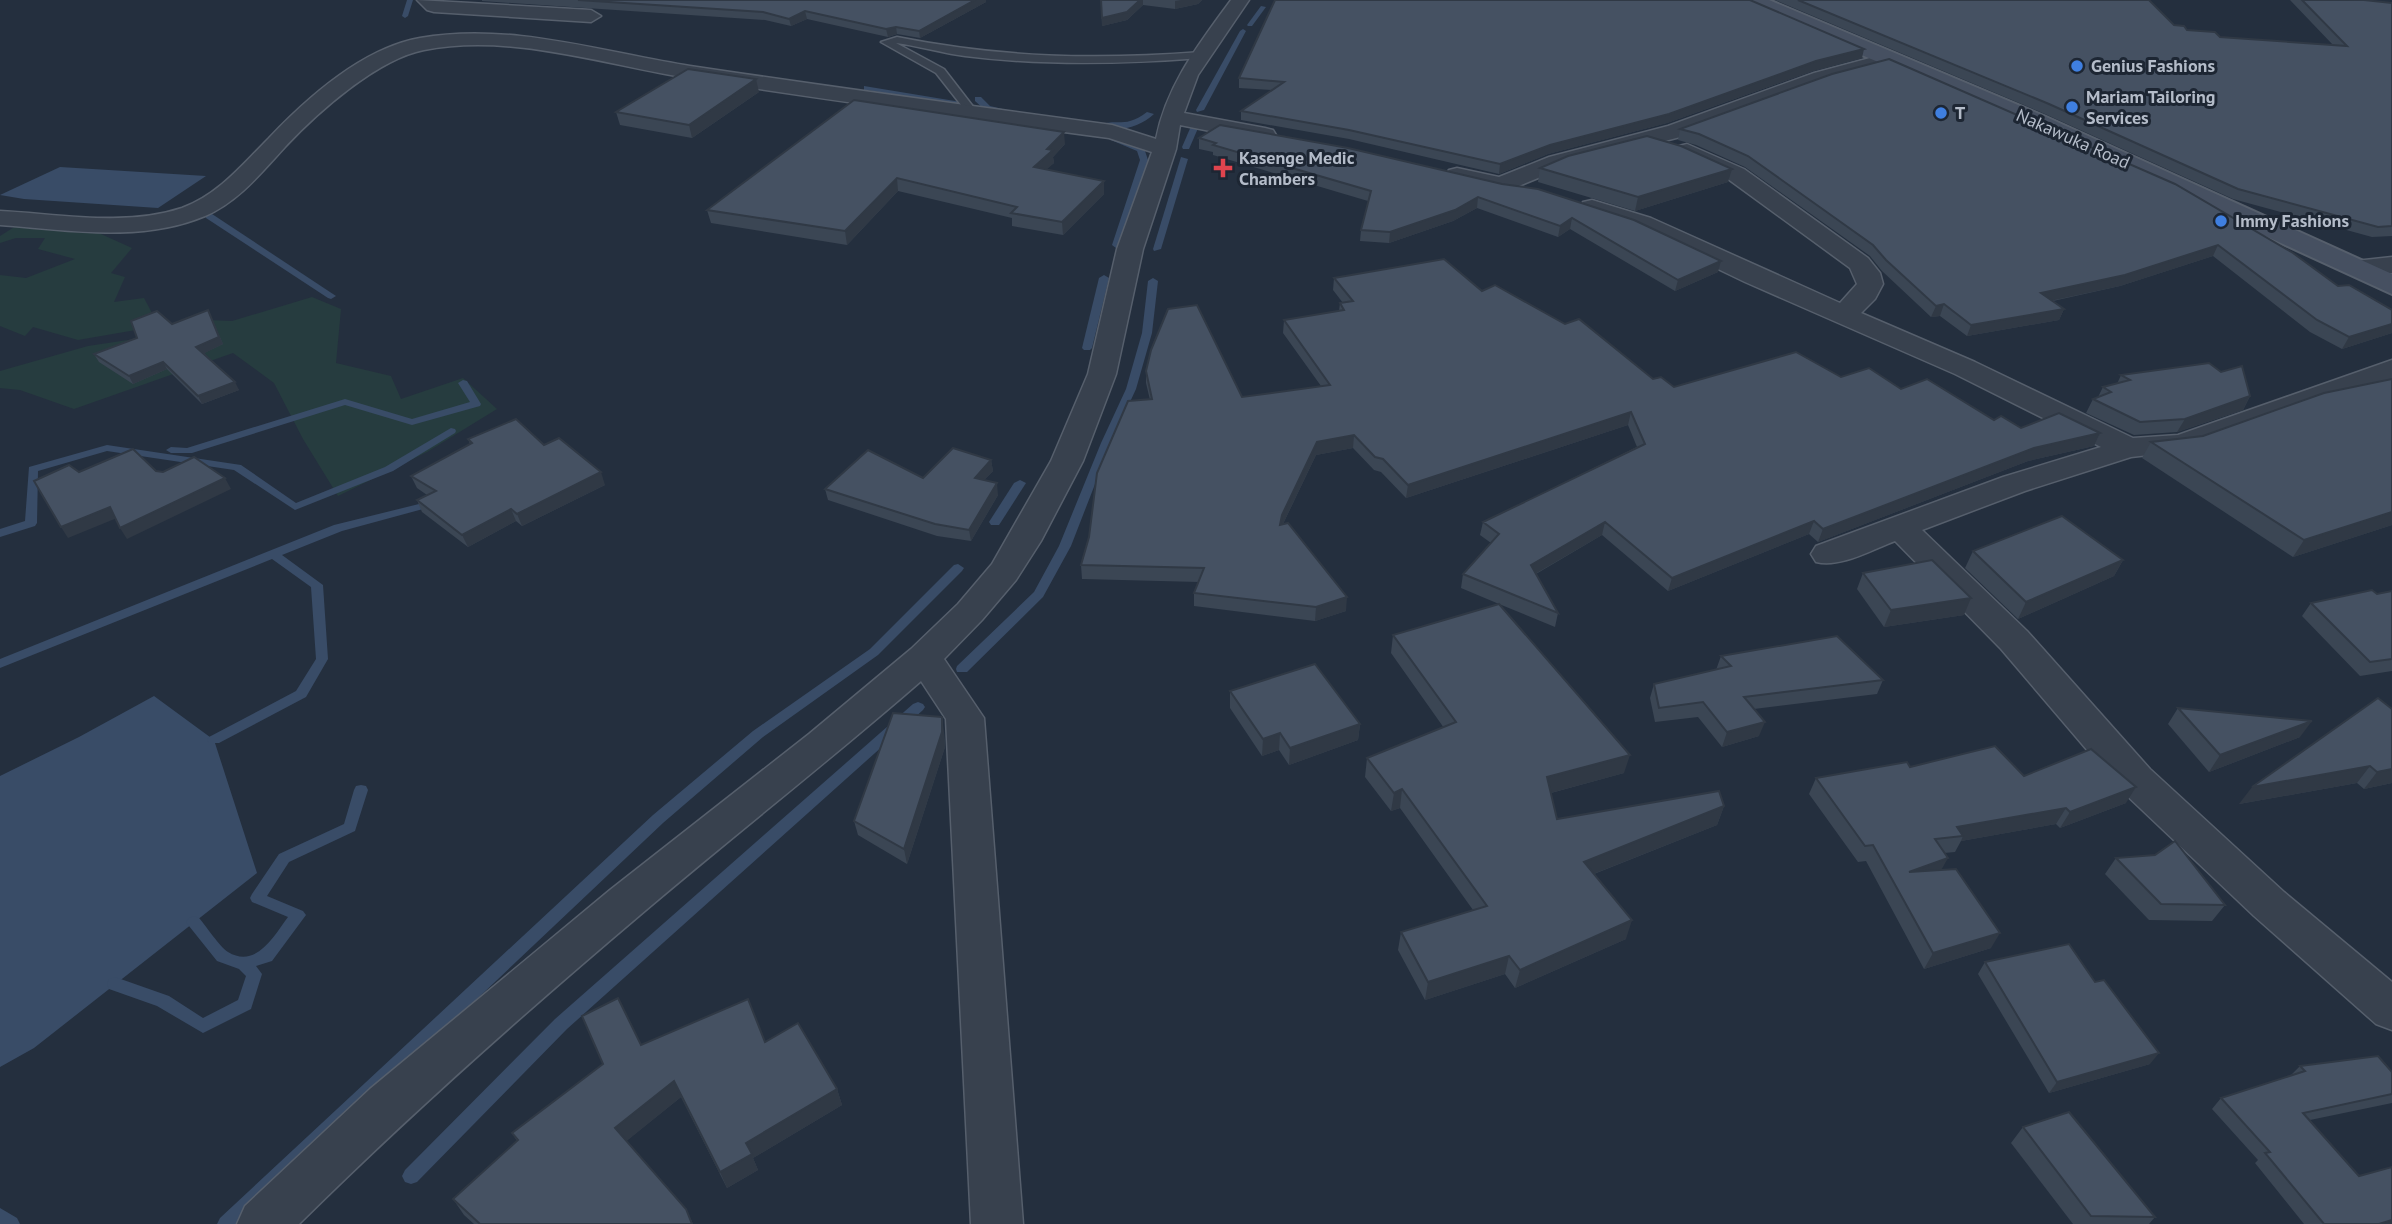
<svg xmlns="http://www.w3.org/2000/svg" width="2392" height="1224" viewBox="0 0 2392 1224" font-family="'PT Sans',sans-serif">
<rect width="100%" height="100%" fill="#242f3e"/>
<!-- green -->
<g fill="#263c3f">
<path d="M19,224L92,230L132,248L111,273L125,277L114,302L144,298L159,326L78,340L33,327L25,336L0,326V275L26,278L75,259L38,249L45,238H16L0,243V236Z"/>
<path d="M312,297L341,309L336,363L391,376L401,399L463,378L497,409L427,452L338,496L303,439L274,383L233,353L74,409L20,390L0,388V371L88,346L141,338L183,319L232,321Z"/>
</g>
<!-- water -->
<g fill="#394c67">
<path d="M60,167L206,176L158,208L24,199L0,195Z"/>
<path d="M154,696L214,740L257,873L34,1048L0,1067V776L79,737Z"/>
</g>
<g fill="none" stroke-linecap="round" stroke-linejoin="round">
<!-- stream -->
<g fill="#394c67" fill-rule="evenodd">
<path d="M407,0H413L408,16L405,18L402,16Z"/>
<path d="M1261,6L1266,7L1252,26H1248L1247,25Z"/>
<path d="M1243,29L1246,31L1204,110L1197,112L1196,110L1240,31Z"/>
<path d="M864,86L961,102L965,104L961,106L867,90H864Z"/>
<path d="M975,97H981L990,106L1011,111L1007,113L985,110L975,101Z"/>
<path d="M1147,112L1154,114C1140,127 1116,134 1099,125C1117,118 1125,129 1147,112Z"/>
<path d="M1192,124L1199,126L1189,149H1183L1182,147Z"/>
<path d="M1111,136H1117L1144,148L1148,160L1120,245L1116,248L1112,245L1140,160L1137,151L1111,140Z"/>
<path d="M1181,157L1188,159L1161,249L1154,251L1153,249Z"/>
<path d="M209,213L212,214L336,296L331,299L328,298L206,218V214Z"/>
<path d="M1104,275L1109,278L1092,348L1090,350H1084L1082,348L1099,278Z"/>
<path d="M1153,278L1158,281L1152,333L1136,389L1111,443L1071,546L1043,597L967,672H957L956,669L957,666L1034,592L1059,546L1101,443L1126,389L1142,333L1148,281Z"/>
<path d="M463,380L467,381L481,404L480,406L412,425L345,405L192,453H171L166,450L171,447L187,448L345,399L412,419L470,402L458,383Z"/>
<path d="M451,428L455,429L456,431L455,433L393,471L295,510L234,470L107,451L38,471L37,523L35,526L0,537V529L25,521L29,467L107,445L241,465L296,503L385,467Z"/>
<path d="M1020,480L1026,483L1001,522L999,525H991L989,522L1014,483Z"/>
<path d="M419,504L423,505L425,507L423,509L342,531L282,555L323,585L328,659L306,697L219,743H209L207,740L209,737L296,691L316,659L311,587L272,559L0,668V659L334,525Z"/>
<path d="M958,564L964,568L962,571L878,655L763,737L663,823L239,1224H217L220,1218L653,815L753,731L870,649L954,565Z"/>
<path d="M918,702L923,704L925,707L923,710L567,1029L417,1182L411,1184L405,1182L402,1176L405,1170L555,1019L913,704Z"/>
<path d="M361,785L366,786L368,790L355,831L289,862L267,896L303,911L306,915L272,961L256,966L262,974L251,1009L203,1033L157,1006L109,989L107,984L109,979L115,977L169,996L203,1018L238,1000L246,976L239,969L217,961L189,926L186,922L189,918L194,916L199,918C207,927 219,946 228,952C256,969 274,936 288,917L252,902L250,898L252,894L279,854L344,824L354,790L356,786Z"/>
<path d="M0,1208L17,1218L20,1224H0Z"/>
</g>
<defs>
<path id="lane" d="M897,37C1003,58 1095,60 1202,52L1207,55L1202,58C1123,64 1044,66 965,56C942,53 919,46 896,43L944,69L978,113L973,116L969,115L936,73L881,42Z"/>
<g id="street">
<path d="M417,0L591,10L601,16L591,22L434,12L427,10Z"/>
<path d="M1231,0H1249L1198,75L1184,113L1265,128L1273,130L1276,135L1273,140L1265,142L1180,125L1176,149L1143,249L1116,374L1083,461L1041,541L1016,580L982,620L944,659L984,718L1023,1224H971L946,719L921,681C829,761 733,836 640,915C523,1014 408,1116 299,1224H237L245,1206L370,1089L610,890L809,734L911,649L958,604L992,564L1051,461L1088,374L1117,249L1152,152L1109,138C968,119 827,100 687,78C602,64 510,33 424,50C377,59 317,113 285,147C261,173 238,202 205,216C141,243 67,230 0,225V211C59,214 125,227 182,208C218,195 243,164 269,138C308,97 363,48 420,38C510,22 602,52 690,66C830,87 971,106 1112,125L1156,139C1167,84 1199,44 1231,0Z"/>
<path d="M1870,58L1877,60L1880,64L1877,68L1828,81L1684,136L1565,167L1509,190C1491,195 1467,184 1449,180L1445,175L1449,170L1457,168L1499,177L1549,157L1668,126L1814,73Z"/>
<path d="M1687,144L1744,169L1868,258L1880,273L1883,284L1875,299L1861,313L1975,362L2133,438L2178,435L2392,360V379L2193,450L2131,457L2025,491L1922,530L2027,631L2150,769L2284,892L2392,982V1030L2376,1024L2254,916L2122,791L2001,649L1895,541C1871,550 1841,568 1816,562L1811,554L1816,546L2003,477L2101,447L1955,374L1745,282L1633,228L1583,212L1580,207L1583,202L1592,200L1651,218L1840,303L1857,284L1850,268L1728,179L1679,156L1676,151L1679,146Z"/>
<path d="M2392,257V273L2355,275L2346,272L2342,267L2346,262Z"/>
</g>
<path id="secondary" d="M1741,0H1769L2044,116L2392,274V294L2026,126L1744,4Z"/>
</defs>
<!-- lane casing -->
<use href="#lane" stroke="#565f6c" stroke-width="3"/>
<!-- street casing -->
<use href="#street" stroke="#565f6c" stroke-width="3"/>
<!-- secondary casing -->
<use href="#secondary" stroke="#565f6c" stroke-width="4"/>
<!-- lane -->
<use href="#lane" fill="#38414e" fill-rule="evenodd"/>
<!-- street -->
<use href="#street" fill="#38414e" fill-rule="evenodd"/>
<!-- secondary -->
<use href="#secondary" fill="#465061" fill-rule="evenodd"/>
</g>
<!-- wall -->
<g fill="#3b4654">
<path d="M482,0H986V2L920,38L897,34L888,37L807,19L791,26L765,20L482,1Z"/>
<path d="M1101,0H1202L1198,4L1175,9L1143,5L1127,20L1102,26Z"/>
<path d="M1775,0H2149L2174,25L2187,30L2220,37L2333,45L2290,0H2364L2392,3V236L2372,237L2233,199L2045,114Z"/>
<path d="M1862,58L1813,71L1667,123L1548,154L1499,174L1349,139L1241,120V111L1272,90L1239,88V78Z"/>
<path d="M1832,74L2338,286L2392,310V333L2342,349L2310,332L2213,256L2120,286L2053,301L2064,309L2059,320L1967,336L1940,316L1931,317L1882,271L1870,256L1745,167L1696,145L1678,140L1680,129Z"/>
<path d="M759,92L692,138L620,125L616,112Z"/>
<path d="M1199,138L1502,184L1718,272L1675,291L1570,229L1558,237L1477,208L1453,221L1389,243L1360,241L1361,230L1368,201L1213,155V152L1199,149Z"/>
<path d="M1065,144L1053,157L1054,163L1046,169L1104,194L1063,235L1012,226V218L898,191L847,245L711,223L707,210Z"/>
<path d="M1540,168L1728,182L1635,211L1538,182Z"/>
<path d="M1334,278L1482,291L1653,379L1674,387L1841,377L1901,389L2021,428L2100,433L2094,446L2028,461L1818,542L1809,534L1668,591L1602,535L1536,574L1558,613L1555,627L1499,604L1624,773L1551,793L1557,819L1724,806L1717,825L1594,874L1626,939L1515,988L1505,974L1425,1000L1398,950L1401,932L1473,910L1400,808L1391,811L1365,777L1367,758L1444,728L1391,653L1393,635L1499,604L1461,588L1463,574L1491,543L1480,535L1483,522L1637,447L1628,425L1406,498L1381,472L1374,470L1353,448L1316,455L1283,524L1346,611L1315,621L1194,606V593L1199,582L1082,579L1081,565L1150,400L1146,383V371L1242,397L1321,386L1283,333L1284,320L1339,311L1340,303H1343L1333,290Z"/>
<path d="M208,310L223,344L204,353L239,390L202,404L167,369L133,384L99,362L94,354Z"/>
<path d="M2121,375L2250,396L2243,410L2177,432L2134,435L2086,413L2093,399L2098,397L2103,387L2117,384Z"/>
<path d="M468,439L544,445L605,485L522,526L516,521L468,547L422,512L417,500L427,495L417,488L411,476L470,444Z"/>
<path d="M2151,442L2392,525L2293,557L2142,458Z"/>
<path d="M991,460L993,471L984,480L998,495L971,541L937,536L828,500L825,489L923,478Z"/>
<path d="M1973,551L2123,560L2114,576L2018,619L1965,568Z"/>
<path d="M1863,573L1964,615L1884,627L1857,589Z"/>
<path d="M2392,591V671L2360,676L2302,616L2311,603L2377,594Z"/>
<path d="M1721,656L1883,680L1877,694L1754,709L1759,736L1722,747L1698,717L1655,722L1650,698L1654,684L1716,670Z"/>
<path d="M1230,691L1360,724L1358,740L1289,765L1279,750L1262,756L1230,708Z"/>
<path d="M2178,708L2300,737L2209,772L2168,724Z"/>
<path d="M2392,709V783L2364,789L2357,783L2239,804Z"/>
<path d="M944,732L945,747L907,864L858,835L854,821Z"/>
<path d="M1910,767L2024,776L2126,803L2060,828L2056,824L1961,841L1955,852L1944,853L1941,870L1991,948L1924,969L1866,861L1858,862L1809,794L1816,778Z"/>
<path d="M2116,858L2225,905L2212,921L2149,920L2105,874Z"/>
<path d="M1985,962L2095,982L2150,1064L2049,1093L1978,974Z"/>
<path d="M765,1042L837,1089L842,1105L753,1158L758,1170L727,1188L681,1097L626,1141L686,1209L693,1224H474L464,1215L453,1199L517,1141L512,1133L641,1045Z"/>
<path d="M2300,1066L2392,1072V1103L2310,1120L2392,1224H2304L2255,1163L2258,1160L2212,1109L2221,1098L2290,1076Z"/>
<path d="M2023,1127L2155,1217L2149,1224H2073L2011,1143Z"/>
</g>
<!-- shaded-wall -->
<g fill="#303945">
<path d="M975,0H986V2L920,38L919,31Z"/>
<path d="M1140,0H1143V5L1127,20L1102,26V18Z"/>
<path d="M1181,0H1202L1198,4L1175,9V1Z"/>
<path d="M805,11L807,19L791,26L789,19Z"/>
<path d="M896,27L897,34L888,37L886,29Z"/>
<path d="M1864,49L1862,58L1813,71L1667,123L1548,154L1499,174L1500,164L1550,145L1816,61Z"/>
<path d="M756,79L759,92L692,138L689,125Z"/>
<path d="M1064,132L1065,144L1053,157L1054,163L1035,180L1034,167L1047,149Z"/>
<path d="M1732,169L1728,182L1635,211L1638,197Z"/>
<path d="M897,178L898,191L847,245L845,231Z"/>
<path d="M1104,181V194L1063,235L1062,222Z"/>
<path d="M1478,197L1477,208L1453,221L1389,243L1390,232Z"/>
<path d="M1572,218L1570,229L1558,237L1560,226Z"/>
<path d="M2218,245L2213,256L2120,286L2036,304L2041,293Z"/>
<path d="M1721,261L1718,272L1675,291L1678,280Z"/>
<path d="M1944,304L1940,316L1931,317L1936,306Z"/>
<path d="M2064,309L2059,320L1967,336L1971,325Z"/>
<path d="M208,310L223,344L201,355L196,347Z"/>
<path d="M2392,324V333L2342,349L2349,337Z"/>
<path d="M163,362L167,369L133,384L129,376Z"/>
<path d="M235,382L239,390L202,404L198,396Z"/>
<path d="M2250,396L2243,410L2177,432L2185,419Z"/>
<path d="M1631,412L1628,425L1406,498L1408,485Z"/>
<path d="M2100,433L2094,446L2028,461L1818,542L1823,529L2034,448Z"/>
<path d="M1354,435L1353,448L1316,455L1281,528L1280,525L1282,515L1317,442Z"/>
<path d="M991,460L993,471L976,489L975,478Z"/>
<path d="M601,472L605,485L522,526L517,514Z"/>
<path d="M225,478L231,489L127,539L120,528Z"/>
<path d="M997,483L998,495L971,541L969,530Z"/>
<path d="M110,507L117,518L68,538L61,527Z"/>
<path d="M511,509L516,521L468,547L462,535Z"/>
<path d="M2392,512V525L2293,557L2304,540Z"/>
<path d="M1814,521L1809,534L1668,591L1672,578Z"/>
<path d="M1605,522L1602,535L1528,578L1531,565Z"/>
<path d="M2123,560L2114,576L2018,619L2026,602Z"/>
<path d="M1347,597L1346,611L1315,621L1316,607Z"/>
<path d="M1971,598L1964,615L1884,627L1891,610Z"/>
<path d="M942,717L944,732L945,747L907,864L904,849Z"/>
<path d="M2312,721L2300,737L2209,772L2220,755Z"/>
<path d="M1765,722L1759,736L1722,747L1727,732Z"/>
<path d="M1360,724L1358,740L1289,765L1290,748Z"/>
<path d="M1280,733L1279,750L1262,756L1263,739Z"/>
<path d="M1630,755L1624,773L1543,795L1547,777Z"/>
<path d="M2370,766L2357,783L2239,804L2252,787Z"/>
<path d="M2392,769V783L2364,789L2377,772Z"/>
<path d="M2136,787L2126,803L2060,828L2070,812Z"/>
<path d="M1402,789L1400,808L1391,811L1394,793Z"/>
<path d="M1724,806L1717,825L1578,880L1584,862Z"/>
<path d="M2066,808L2056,824L1961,841L1963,836L1957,827Z"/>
<path d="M1948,858L1939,874L1909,872Z"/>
<path d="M1632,920L1626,939L1515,988L1520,970Z"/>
<path d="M2000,933L1991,948L1924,969L1933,953Z"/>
<path d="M1509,956L1505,974L1425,1000L1428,982Z"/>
<path d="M2159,1053L2150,1064L2049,1093L2057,1082Z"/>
<path d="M674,1081L681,1097L623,1144L615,1128Z"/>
<path d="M837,1089L842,1105L753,1158L758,1170L727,1188L720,1172L746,1143Z"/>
<path d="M2392,1220V1224H2379Z"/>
</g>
<!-- building -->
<g fill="#455162" stroke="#303945" stroke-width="2">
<path d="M578,0H975L919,31L896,27L886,29L805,11L789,19L763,12Z"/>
<path d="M1101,0H1140L1127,12L1102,18Z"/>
<path d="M1275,0H1750L1864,49L1816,61L1669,114L1550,145L1500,164L1349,130L1241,111L1284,82L1239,78Z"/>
<path d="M1798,0H2149L2174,25L2184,26L2187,30L2215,32L2220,37L2347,46L2302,0H2364L2392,3V226L2378,227L2238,189L2049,104Z"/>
<path d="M1889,59L2175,184L2293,253L2338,286L2349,285L2392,310V324L2349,337L2317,320L2218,245L2125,275L2041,293L2064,309L1971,325L1944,304L1936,306L1886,260L1873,245L1748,156L1699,134L1680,129L1832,74Z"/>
<path d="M688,69L756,79L689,125L616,112Z"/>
<path d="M854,100L1064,132L1047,149L1053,150L1034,167L1104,181L1062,222L1011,213L1017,207L897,178L845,231L707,210Z"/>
<path d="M1220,125L1348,148L1502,184L1538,189L1634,220L1721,261L1678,280L1572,218L1560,226L1478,197L1455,210L1390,232L1361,230L1371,191L1213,145L1216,143L1199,138Z"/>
<path d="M1647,136L1681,146L1732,169L1638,197L1540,168L1568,156Z"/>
<path d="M1444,259L1482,291L1495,285L1565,324L1579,319L1653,379L1661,377L1674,387L1796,352L1841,377L1869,368L1901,389L1927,379L1994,420L2001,416L2021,428L2059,413L2100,433L2034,448L1823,529L1814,521L1672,578L1605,522L1531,565L1558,613L1463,574L1499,534L1483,522L1645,444L1631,412L1408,485L1383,459L1375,457L1354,435L1317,442L1282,515L1280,525L1288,523L1347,597L1316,607L1194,593L1204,568L1081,565L1089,537L1097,473L1128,401L1152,399L1146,371L1151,350L1168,309L1197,305L1242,397L1330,385L1284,320L1344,310L1340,303L1353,301L1334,278Z"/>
<path d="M208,310L219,337L196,347L235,382L198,396L163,362L129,376L94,354L137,338L131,321L157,311L172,324Z"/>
<path d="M2209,363L2221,372L2242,366L2250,396L2185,419L2140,422L2093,399L2111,392L2103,387L2130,380L2121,375Z"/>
<path d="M2392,379V512L2304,540L2151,442L2203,436L2324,393Z"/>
<path d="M516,419L544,445L559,438L601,472L517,514L511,509L462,535L417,500L436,491L411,476L472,443L468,439Z"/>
<path d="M953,448L991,460L975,478L997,483L969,530L935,524L825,489L868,450L923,478Z"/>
<path d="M133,449L156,471L163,472L194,457L225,478L120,528L110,507L61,527L34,481L69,465L79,472Z"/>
<path d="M2062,516L2123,560L2026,602L1973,551Z"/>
<path d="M1932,560L1971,598L1891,610L1863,573Z"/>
<path d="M2372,590L2377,594L2392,591V659L2370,662L2311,603Z"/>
<path d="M1499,604L1630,755L1547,777L1557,819L1719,791L1724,806L1584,862L1632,920L1520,970L1509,956L1428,982L1401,932L1487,906L1402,789L1394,793L1367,758L1456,722L1393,635Z"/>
<path d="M1837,636L1883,680L1744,697L1765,722L1727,732L1703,702L1659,708L1654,684L1731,666L1721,656Z"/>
<path d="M1315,664L1360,724L1290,748L1280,733L1263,739L1230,691Z"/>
<path d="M2378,698L2392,709V769L2377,772L2370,766L2252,787Z"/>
<path d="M2178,708L2312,721L2220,755Z"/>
<path d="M893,713L942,717V732L904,849L854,821Z"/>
<path d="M1995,746L2024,776L2091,749L2136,787L2070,812L2066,808L1957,827L1963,836L1935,839L1948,858L1909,872L1956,869L2000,933L1933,953L1873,845L1865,846L1816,778L1907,762L1910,767Z"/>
<path d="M2175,841L2225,905L2161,904L2116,858L2155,855Z"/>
<path d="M2069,944L2095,982L2104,980L2159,1053L2057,1082L1985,962Z"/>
<path d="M618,998L641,1045L748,999L765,1042L798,1023L837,1089L746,1143L752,1154L720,1172L674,1081L615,1128L686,1209L692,1224H480L453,1199L518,1140L512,1133L603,1064L582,1016Z"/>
<path d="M2378,1056L2392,1072V1094L2303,1113L2359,1176L2392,1167V1220L2379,1224H2324L2265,1153L2270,1152L2221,1098L2305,1071L2300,1066Z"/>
<path d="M2069,1112L2155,1217L2091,1216L2023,1127Z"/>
</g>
<!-- markers -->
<g fill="#3f7fe0" stroke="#1d2633" stroke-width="2.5">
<circle cx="2077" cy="66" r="7"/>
<circle cx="2072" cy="107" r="7"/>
<circle cx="1941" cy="113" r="7"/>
<circle cx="2221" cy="221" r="7"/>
</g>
<path fill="#e0444e" stroke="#1d2633" stroke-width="2.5" d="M1219.5 157.5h7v7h7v7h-7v7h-7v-7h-7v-7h7z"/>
<g text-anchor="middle" stroke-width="6" stroke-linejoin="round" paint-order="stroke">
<!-- far-poi labels -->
<g font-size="18" font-weight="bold" fill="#b4bcc9" stroke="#1d2633" text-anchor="start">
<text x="2091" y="72">Genius Fashions</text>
<text x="2086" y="103">Mariam Tailoring<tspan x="2086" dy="21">Services</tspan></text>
<text x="1955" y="119">T</text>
<text x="1239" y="164">Kasenge Medic<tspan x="1239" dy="21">Chambers</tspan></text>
<text x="2235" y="227">Immy Fashions</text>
</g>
<!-- far-street labels -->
<g font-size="18" fill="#b4bcc9" stroke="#1d2633">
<text transform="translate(2073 139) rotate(24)" y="6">Nakawuka Road</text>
</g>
</g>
</svg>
